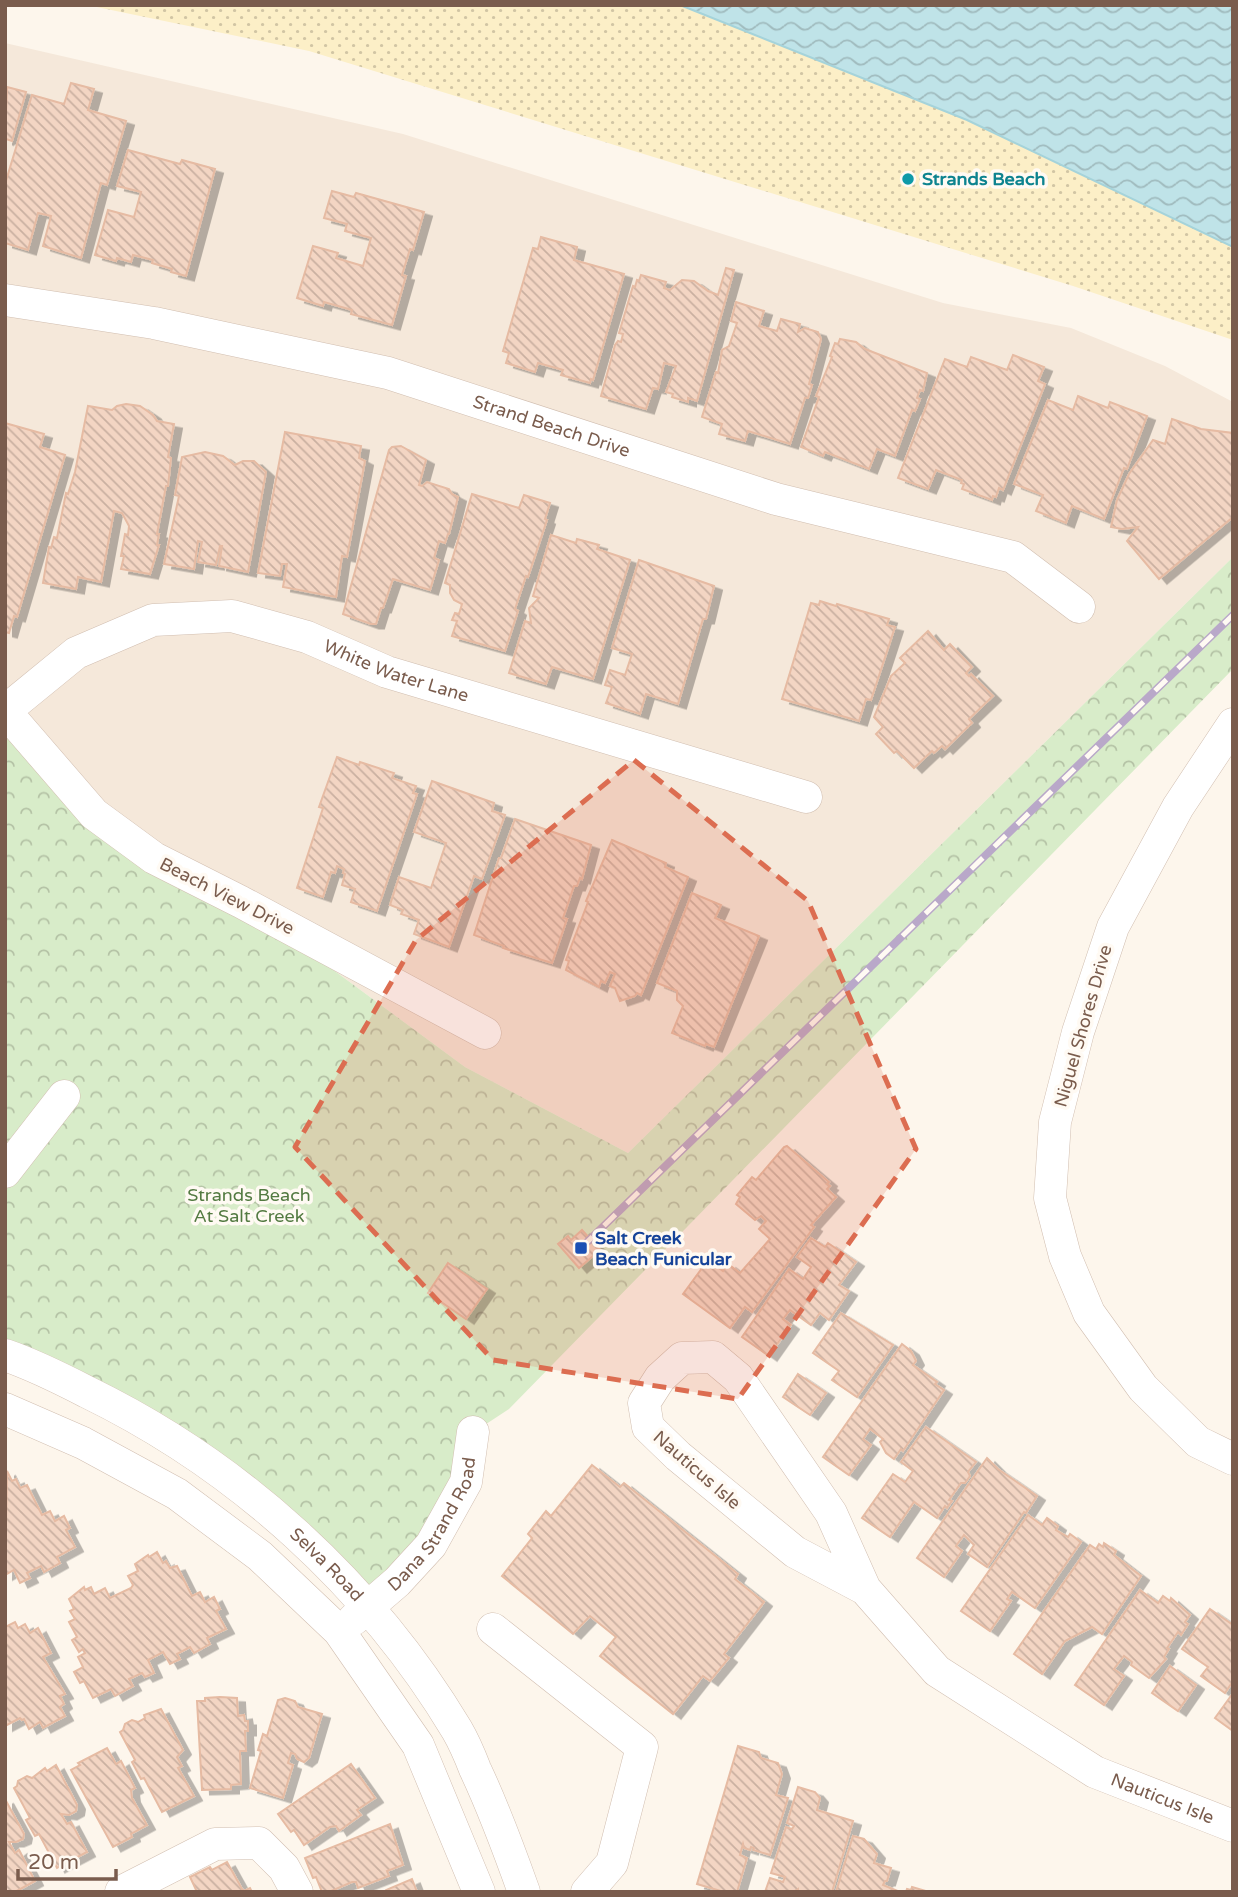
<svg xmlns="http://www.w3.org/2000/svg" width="1238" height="1897" viewBox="0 0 1238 1897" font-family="'Varela Round',sans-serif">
<defs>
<pattern id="forest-crowns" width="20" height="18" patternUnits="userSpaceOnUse" patternTransform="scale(1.75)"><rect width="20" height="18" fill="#d8ecc9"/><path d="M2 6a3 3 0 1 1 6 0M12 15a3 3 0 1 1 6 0" fill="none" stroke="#b4c2a5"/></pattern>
<pattern id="sand-dots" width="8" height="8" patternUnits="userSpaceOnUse" patternTransform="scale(1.75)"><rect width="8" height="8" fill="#fcefc7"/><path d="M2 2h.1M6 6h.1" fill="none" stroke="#d1c5a4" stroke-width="1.8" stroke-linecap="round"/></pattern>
<pattern id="water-waves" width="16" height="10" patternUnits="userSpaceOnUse" patternTransform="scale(1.75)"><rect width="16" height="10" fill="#bfe3e8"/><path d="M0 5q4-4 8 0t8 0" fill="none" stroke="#a0bbbe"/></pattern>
<pattern id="building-back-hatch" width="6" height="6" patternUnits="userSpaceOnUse" patternTransform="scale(1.75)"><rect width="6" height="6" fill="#f3d5c3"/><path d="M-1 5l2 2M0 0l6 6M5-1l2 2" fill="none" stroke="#cab0a1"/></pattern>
<filter id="shadow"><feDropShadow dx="8" dy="4.5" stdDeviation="0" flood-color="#0004"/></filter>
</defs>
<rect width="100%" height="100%" fill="#fdf6ec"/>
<!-- residential -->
<path fill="#f5e8da" d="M5,43L403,134L943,303L1071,328L1165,366L1233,402V557L628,1153L465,1067L241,902L154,858L5,711Z"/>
<!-- forest -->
<path fill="url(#forest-crowns)" d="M1233,557V669L509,1409L474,1432L466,1482L369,1607L299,1537L5,1355V711L94,814L241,902L465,1067L628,1153Z"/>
<!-- sand -->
<path fill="url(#sand-dots)" d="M87,5H680L967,120L1233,247V340L1073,286L309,51Z"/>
<!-- water -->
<path fill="url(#water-waves)" stroke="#a5d3da" stroke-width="2" d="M680,5H1233V247L967,120Z"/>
<!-- building -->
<g fill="url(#building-back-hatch)" stroke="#e6bba3" stroke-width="2" filter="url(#shadow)">
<path d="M71,83L94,89L88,110L126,121L107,185L101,183L81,258L43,246L51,216L38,213L28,250L5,243V184L32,95L64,104Z"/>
<path d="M7,87L26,92L12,141L6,139L5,141Z"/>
<path d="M128,150L180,164L182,160L215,169L186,276L171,272L172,269L152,263L153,260L133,255L131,262L117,258L116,261L95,255L108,210L134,217L141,192L117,186Z"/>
<path d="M332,191L354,197L356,193L424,212L413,250L410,249L402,275L406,276L392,325L351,314L352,310L324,302L323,306L297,298L313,246L338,253L336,258L363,266L371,238L345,231L347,224L324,218Z"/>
<path d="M541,237L577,247L574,260L624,274L593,380L591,379L590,383L561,375L563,370L538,363L535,372L506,363L509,353L503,351L533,248L538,249Z"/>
<path d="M726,268L734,270L697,401L688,398V402L672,397L673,394L666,392L676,366L664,363L658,389L653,388L646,409L601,396L615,345L618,341L621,342L623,334L619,333L633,286L635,287L637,280L639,281L641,275L666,282L664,288L670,290L682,280L694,281L708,291L718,295Z"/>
<path d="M736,302L764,311L759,326L777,331L781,319L800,324L798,332L805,328L818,332L821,339L809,384L812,385L808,398H805L790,444L748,431L745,441L719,434L722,424L702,417L716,372L718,373L722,350L729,346L737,323L731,321Z"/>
<path d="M840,339L856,342L865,349L927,373L923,391L920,390L917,398L920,399L915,411L912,410L895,456L877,449L869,469L825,452L823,456L801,447L819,397L816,396L832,357L830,356L835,343L838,344Z"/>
<path d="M1013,355L1044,367L1038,381L1045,384L1003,490L999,488L996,497L993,496L992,500L962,489L964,484L961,483L962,480L936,470L928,489L898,478L945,359L967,367L971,357L1007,370Z"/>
<path d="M1078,396L1108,408L1110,402L1147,416L1127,469L1124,468L1104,519L1072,506L1066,523L1036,511L1043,495L1014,484L1048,400L1073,410Z"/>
<path d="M126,404L140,406L153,415L157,421L174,424L168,457L171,458L168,486H166L157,534H159L157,545H159L150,574L121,569L124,556H121L125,534L128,535L129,526L122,513L114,511L101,582L78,577L76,589L43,583L49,547L51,548L54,537L57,538L66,493L68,494L75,472L88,406L112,410L117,406Z"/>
<path d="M1172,419L1201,429L1233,433V517L1159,579L1127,541L1138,527L1122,529L1111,527L1117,500L1129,474L1153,440L1165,444Z"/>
<path d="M5,423L44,434L40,447L65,455L17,617L14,616L9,633L5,632Z"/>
<path d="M285,432L361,446L359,458L365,461L347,557L342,556L336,597L283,587L287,564H282L280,576L258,573Z"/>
<path d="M401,446L426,460L419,485L422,486L427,482L449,489L452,494L458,497L449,534H448L445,543L439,541L434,558L439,560L430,590L393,579L383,608H381L376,624H371L343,614L389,450L392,447Z"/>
<path d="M205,452L223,456L235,465L243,461H254L266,472L248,572L219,566L222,546H220L216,565L198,562L202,542L198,541L194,569L164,564L179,496L175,495L182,457Z"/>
<path d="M472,494L519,508L524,495L550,503L545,519L547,520L528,577L526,576L515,609L518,611L505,651L452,636L457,621L452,620L455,613L459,614L462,604L454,600L450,593V585L445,583Z"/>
<path d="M551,535L576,543L577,539L599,545L597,549L630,560L593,679L552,667L546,684L509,673L525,621L531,623L529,608L539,598L533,596Z"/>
<path d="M639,560L714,586L706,619H703L678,704L646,694L640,714L606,703L612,687L605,685L610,670L625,675L632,654L612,648Z"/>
<path d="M820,601L836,606L837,604L889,619L887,625L895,627L871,700L866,699L859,721L782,699L811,603L819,605Z"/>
<path d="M928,631L944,650L950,644L972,667L966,673L969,676L971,674L993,696L969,719L972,723L945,749L942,746L934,753L932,751L914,768L897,751L894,753L876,734L883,727L874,717L891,676L905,663L900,658Z"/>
<path d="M337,757L359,765L360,762L394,773L392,778L416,786L413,793L417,794L377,911L351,902L355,889L342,885L345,874L343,873L344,869L337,866L335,873L331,872L323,897L297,888L323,808L319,807Z"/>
<path d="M432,781L494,803L492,811L505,815L482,879L474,876L449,947L414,934L419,920L401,914L403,910L390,905L399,877L431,888L446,843L414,832Z"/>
<path d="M515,819L591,845L582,879L580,878L577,886H574L563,918L567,919L552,963L503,948L504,946L474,935L499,858H501Z"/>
<path d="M612,840L666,863L665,867L688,877L641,995L637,993L635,996L620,1001L615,988L610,986L615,974L610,972L605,983L601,981L599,987L566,970L569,961L566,960L588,902L586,901Z"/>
<path d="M692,893L721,905L715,918L759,936L714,1047L706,1044L705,1046L672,1033L683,1006L677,1000V991L657,983Z"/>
<path d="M787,1146L829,1182L827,1184L830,1186L827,1189L836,1197L811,1225L814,1227L752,1312L745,1307L730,1328L683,1294L708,1260L723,1271L728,1264L740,1273L770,1239L759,1229L766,1221L761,1216L755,1220L736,1204L740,1197L737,1195L752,1177L756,1180L784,1147Z"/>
<path d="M582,1230L600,1250L579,1268L558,1244L568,1236L571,1240Z"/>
<path d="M811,1238L825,1247L828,1243L856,1262L839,1285L849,1291L829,1320L820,1313L811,1325L790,1310L783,1319L791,1325L769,1356L742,1337L789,1269L803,1279L811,1267L797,1257Z"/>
<path d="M448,1263L487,1289L466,1319L428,1293Z"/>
<path d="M841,1313L893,1345L857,1397L832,1380L839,1371L813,1353Z"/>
<path d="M902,1344L911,1351L916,1361L913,1365L937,1382L935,1384L944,1390L903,1451L901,1449L894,1459L886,1453L880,1442L883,1439L870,1429L863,1439L871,1445L849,1475L823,1457Z"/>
<path d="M798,1374L826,1393L810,1415L783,1397Z"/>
<path d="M926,1427L976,1462L968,1472L970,1476L965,1483H961L949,1500L952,1501L947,1508L945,1506L937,1518L914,1502L890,1537L862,1518L893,1474L905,1482L913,1471L901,1462Z"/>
<path d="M987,1458L998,1469L1037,1496L1026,1513L1024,1512L987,1567L968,1554L974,1545L964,1535L956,1546L962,1551L944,1577L917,1558Z"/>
<path d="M592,1465L620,1487L624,1483L738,1574L735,1579L764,1602L724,1654L729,1658L710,1681L703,1676L673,1714L600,1656L616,1637L590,1616L573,1634L502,1576L532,1538L528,1534L546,1511L551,1516Z"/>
<path d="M7,1471L12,1481L16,1479L20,1488L27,1485L42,1515L50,1511L55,1521L64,1516L70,1528L66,1530L75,1547L57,1557L60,1563L44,1572L41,1566L27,1573L30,1578L20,1583L14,1570L5,1575Z"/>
<path d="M1028,1515L1042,1525L1047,1518L1058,1526L1056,1530L1068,1537L1070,1534L1081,1542L1035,1608L1012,1592L1007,1599L1011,1601L990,1631L961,1611Z"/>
<path d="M1104,1543L1116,1551L1114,1555L1141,1576L1102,1634L1092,1627L1065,1641L1042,1674L1014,1654L1090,1545L1096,1549L1099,1544L1103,1547Z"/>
<path d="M157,1552L163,1563L166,1561L170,1568L177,1566L192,1596L200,1592L205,1602L214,1597L220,1609L216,1611L226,1629L207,1638L210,1644L194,1653L190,1647L177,1654L180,1659L170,1664L163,1652L148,1660L154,1673L145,1677L142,1673L129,1679L133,1686L115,1696L111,1689L93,1698L84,1681L80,1683L74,1672L83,1667L78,1657L85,1653L83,1649L79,1652L72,1640L77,1637L69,1622L75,1619L70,1611L74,1609L69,1599L84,1587L85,1590L91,1587L94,1594L105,1588L110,1598L131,1588L133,1585L128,1576L138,1571L135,1564L148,1555L149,1557Z"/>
<path d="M1140,1590L1158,1603L1163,1596L1170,1601L1171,1598L1190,1615L1185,1622L1188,1624L1181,1635L1178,1632L1167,1648L1169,1649L1164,1657L1166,1659L1149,1678L1131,1665L1132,1662L1124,1656L1114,1669L1124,1676L1104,1705L1075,1685Z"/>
<path d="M1210,1609L1233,1625V1681L1225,1693L1201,1676L1208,1667L1182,1649Z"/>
<path d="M15,1622L18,1628L25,1624L30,1633L38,1628L51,1653L43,1657L65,1694L60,1696L64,1704L60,1707L65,1716L43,1728L40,1722L29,1729L24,1719L22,1720L20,1718L5,1726V1627Z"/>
<path d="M1170,1666L1196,1685L1178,1711L1152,1693Z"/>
<path d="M1233,1693V1731L1215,1718Z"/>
<path d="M220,1697L237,1698L238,1716L244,1715L245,1721H248V1731H245L246,1751H240V1754L241,1784L231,1785V1789L202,1790L197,1701H205V1698Z"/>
<path d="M285,1698L295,1701L298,1707L322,1714L309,1758L304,1762L297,1759L295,1754L291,1753L288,1763L293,1765L283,1798L250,1788L261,1751L258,1750L263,1734L267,1736L278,1700Z"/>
<path d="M161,1709L183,1750L177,1757L182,1766L178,1768L194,1796L162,1812L144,1778L141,1779L132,1762L135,1760L120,1732L123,1730L125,1724L132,1720L138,1722L145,1718L144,1715Z"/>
<path d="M738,1746L759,1752L761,1758L778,1763L782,1774L776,1795L788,1798L770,1855L753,1850L754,1848L751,1847L750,1850L744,1848L743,1844L740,1855L747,1858L737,1892H724L697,1884Z"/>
<path d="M107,1748L116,1764L121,1761L135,1788L131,1790L132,1798L147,1825L131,1834L132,1837L113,1847L71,1770L80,1765L78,1763Z"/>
<path d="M351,1764L375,1798L357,1810L361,1815L339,1831L336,1826L330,1827L304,1845L294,1830L291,1832L278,1814Z"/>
<path d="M56,1765L77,1805L76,1811L69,1815L61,1814L67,1824L71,1822L87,1852L57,1868L39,1834L35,1836L26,1820L30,1818L14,1788L17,1786L18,1781L27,1776L32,1778L45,1768L47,1771Z"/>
<path d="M798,1787L815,1792L820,1798L817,1810L853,1821L832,1892H798V1889L793,1892H765L770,1878L783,1882L785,1877L771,1873L786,1827L792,1829L794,1826L787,1823Z"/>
<path d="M5,1799L24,1834L23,1839L16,1842H9L15,1853L19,1850L35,1881L15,1892H5Z"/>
<path d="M390,1824L403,1865L387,1871L389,1876L358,1888L356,1882H352L329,1892H322L316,1877L313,1878L305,1858Z"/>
<path d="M853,1836L864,1839L877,1854L874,1863L891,1868L887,1881H885L883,1885L900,1892H836Z"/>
<path d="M227,1862L242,1889L244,1891L250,1888L252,1892H197L190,1877L210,1867L212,1870Z"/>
<path d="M412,1879L417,1892H384L386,1890Z"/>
<path d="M912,1887L929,1892H906L907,1889L911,1890Z"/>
</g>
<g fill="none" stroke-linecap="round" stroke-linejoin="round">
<defs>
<g id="minor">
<path id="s1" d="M5,300L154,323L388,373L776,499L1013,557L1079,607"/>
<path d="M1233,724L1178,807L1113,927L1078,1032L1055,1122L1050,1198L1065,1256L1089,1313L1143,1388L1198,1442L1233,1459"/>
<path id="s2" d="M485,1033L241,902L154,858L94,814L5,711L76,653L153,620L232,616L307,637L387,672L806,797"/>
<path d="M5,1172L64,1096"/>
<path id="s3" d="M5,1355C34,1365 60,1378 87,1392C239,1466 370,1585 457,1730C464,1742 470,1756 475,1769C494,1809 509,1850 524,1892"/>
<path d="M5,1409L83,1443L177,1494L260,1556L339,1631L418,1745L479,1892"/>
<path id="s4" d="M865,1589L795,1552L678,1456L648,1427L644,1403L660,1378L682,1358L713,1357L738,1378L831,1513L865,1589L937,1671L1095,1772L1233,1826"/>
<path id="s5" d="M354,1619L397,1582L431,1545L466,1482L473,1432"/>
<path d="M493,1629L642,1747L612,1863L587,1892"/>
<path d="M121,1892L215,1844L259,1843L284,1868L297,1892"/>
</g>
</defs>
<!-- minor casing -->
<use href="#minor" stroke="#d1beb0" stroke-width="33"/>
<!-- minor -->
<use href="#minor" stroke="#fff" stroke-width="32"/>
<defs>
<path id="rail" d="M581,1248L1233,615"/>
</defs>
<!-- rail casing -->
<use href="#rail" stroke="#b9a8c9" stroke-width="8"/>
<!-- rail -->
<use href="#rail" stroke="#fffaf3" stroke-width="5" stroke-dasharray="16" stroke-linecap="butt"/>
</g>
<!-- marked area -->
<path fill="#dc6d51" fill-opacity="0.2" stroke="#dc6d51" stroke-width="5" stroke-dasharray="14 9" stroke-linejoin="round" d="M634,760L808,901L916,1149L738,1399L493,1360L295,1147L416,940Z"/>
<!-- markers -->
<circle fill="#0f9aa8" stroke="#fffaf3" stroke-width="2.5" cx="908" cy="179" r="7"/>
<rect fill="#1a4fb4" stroke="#fffaf3" stroke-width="2.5" x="574" y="1241" width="14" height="14" rx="3.5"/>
<g text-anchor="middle" stroke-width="7" stroke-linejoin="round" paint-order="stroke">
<!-- culture labels -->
<g font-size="18" font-weight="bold" fill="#0d838f" stroke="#fffaf3" text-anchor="start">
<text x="922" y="185">Strands Beach</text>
</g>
<!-- street labels -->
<g font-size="18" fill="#7a5c4d" stroke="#fffaf3">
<text dy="6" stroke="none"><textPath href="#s1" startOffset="562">Strand Beach Drive</textPath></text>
<text dy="6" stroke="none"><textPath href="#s2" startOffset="1013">White Water Lane</textPath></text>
<text transform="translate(227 896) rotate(27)" y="6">Beach View Drive</text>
<text transform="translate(1083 1026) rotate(-74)" y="6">Niguel Shores Drive</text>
<text transform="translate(697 1470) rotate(41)" y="6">Nauticus Isle</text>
<text dy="6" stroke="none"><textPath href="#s5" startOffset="126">Dana Strand Road</textPath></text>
<text dy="6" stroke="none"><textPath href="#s3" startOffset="387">Selva Road</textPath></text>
<text dy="6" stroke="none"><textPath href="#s4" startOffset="1036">Nauticus Isle</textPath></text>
</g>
<!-- park labels -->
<g font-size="18" fill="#537a41" stroke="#fffaf3">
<text x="249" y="1201">Strands Beach<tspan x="249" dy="21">At Salt Creek</tspan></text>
</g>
<!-- transit labels -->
<g font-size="18" font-weight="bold" fill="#164399" stroke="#fffaf3" text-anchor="start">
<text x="595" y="1244">Salt Creek<tspan x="595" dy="21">Beach Funicular</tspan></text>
</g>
</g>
<!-- border -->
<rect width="1238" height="1897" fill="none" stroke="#7a5c4d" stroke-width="14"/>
<!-- scale -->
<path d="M18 1869v10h98v-10" fill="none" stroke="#7a5c4d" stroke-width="3.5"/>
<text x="28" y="1869" font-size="21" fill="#7a5c4d" stroke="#fffaf3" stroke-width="5" paint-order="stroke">20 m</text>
</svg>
